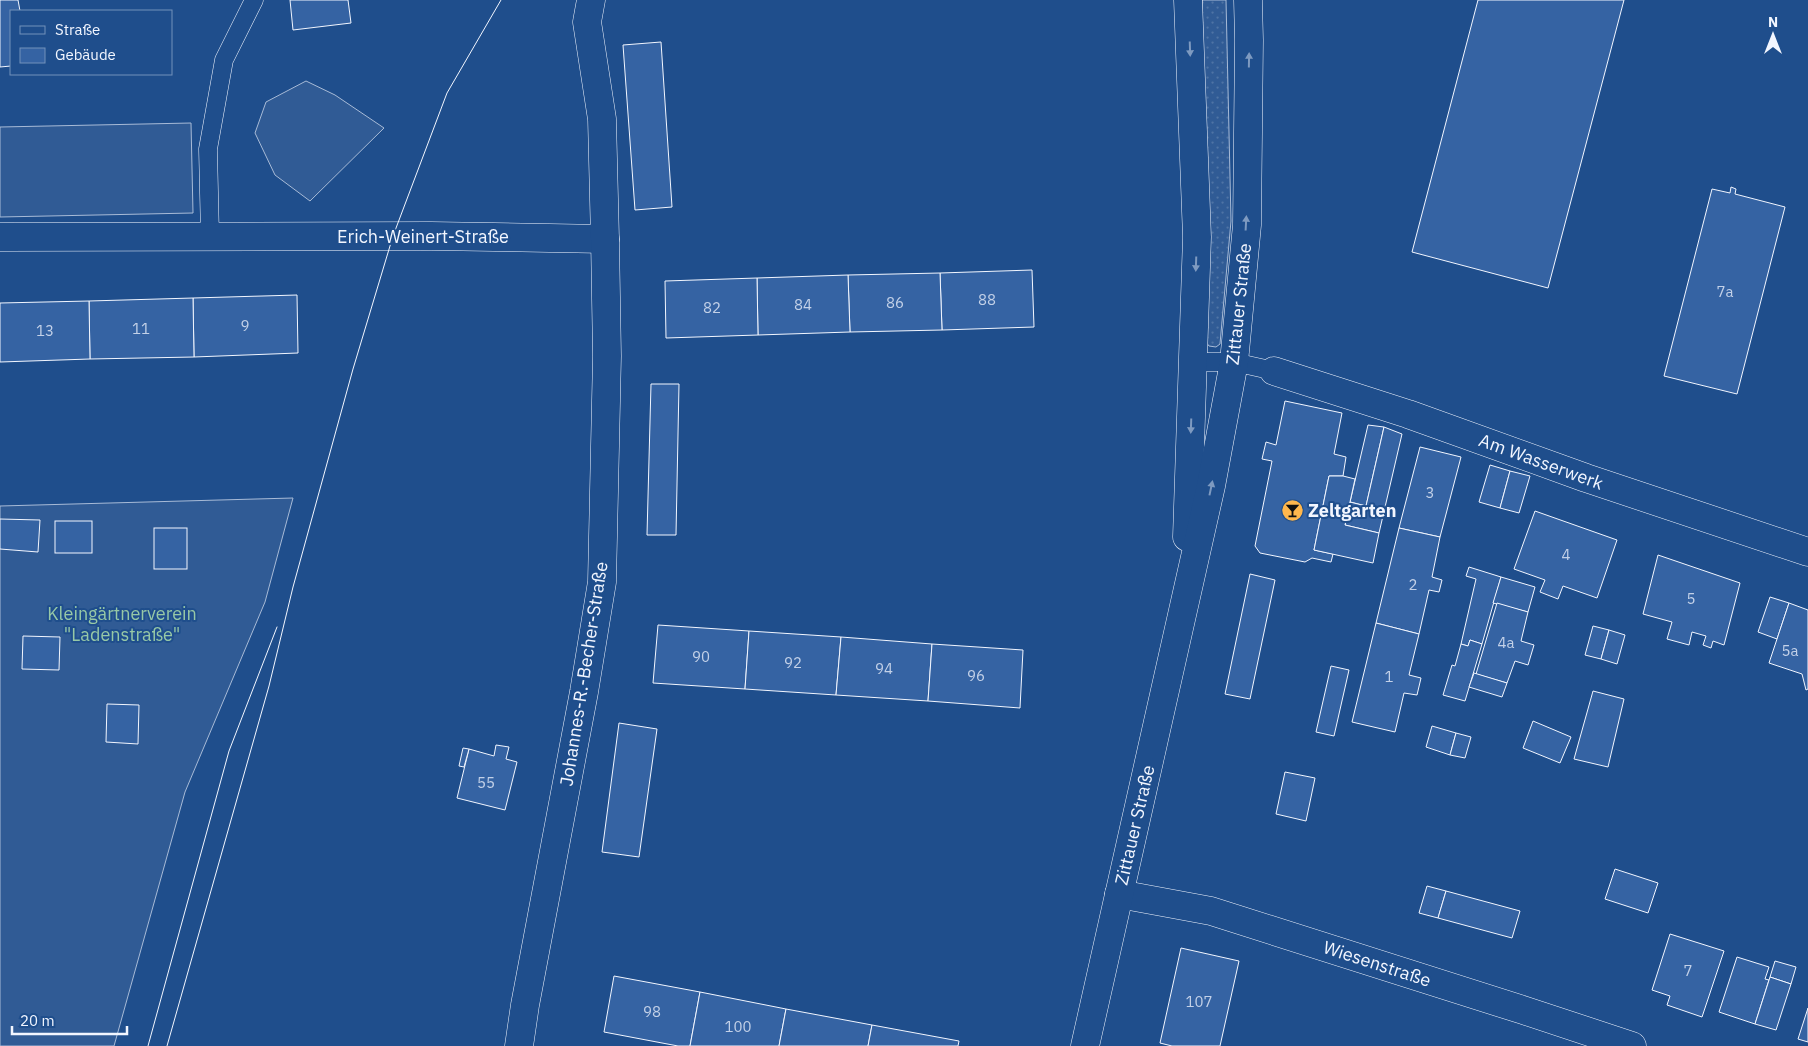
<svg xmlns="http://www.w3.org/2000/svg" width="1808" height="1046" viewBox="0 0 1808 1046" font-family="'IBM Plex Sans',sans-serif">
<defs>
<pattern id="grass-dots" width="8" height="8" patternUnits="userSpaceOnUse" patternTransform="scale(1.25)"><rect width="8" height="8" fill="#305b95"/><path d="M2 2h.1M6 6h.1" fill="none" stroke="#4e73a5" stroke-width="1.8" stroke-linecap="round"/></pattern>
</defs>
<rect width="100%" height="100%" fill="#1f4e8c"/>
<!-- grass -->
<path fill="url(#grass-dots)" stroke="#a8bbd7" d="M1202,0H1226L1231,221L1220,344L1216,347L1209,346L1206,342L1207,236Z"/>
<!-- built -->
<g fill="#305b95" stroke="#a8bbd7">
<path d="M306,81L335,95L384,128L310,201L275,175L255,133L266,102Z"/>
<path d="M191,123L193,213L0,217V127Z"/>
<path d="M293,498L265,602L185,792L114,1046H0V506Z"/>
</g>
<!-- building -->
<g fill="#3563a3" stroke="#f2f6ff">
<path d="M0,0H18L20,11H11V66L0,67Z"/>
<path d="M290,0H348L351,23L293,30Z"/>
<path d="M1478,0H1624L1548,288L1412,252Z"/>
<path d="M661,42L672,207L635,210L623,45Z"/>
<path d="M1731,187L1736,189L1735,194L1785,207L1737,394L1664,376L1712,189L1730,193Z"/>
<path d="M1032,270L1034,327L942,330L940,273Z"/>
<path d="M940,273L942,330L850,332L848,275Z"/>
<path d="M848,275L850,332L758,335L757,278Z"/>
<path d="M757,278L758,335L666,338L665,281Z"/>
<path d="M297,295L298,353L194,357L193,298Z"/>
<path d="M193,298L194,357L90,359L89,301Z"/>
<path d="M89,301L90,359L0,362V303Z"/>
<path d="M651,384H679L676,535H647Z"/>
<path d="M1285,401L1342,413L1334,454L1346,457L1343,476H1329L1314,550L1333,554L1331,562L1312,558L1305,562L1260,553L1255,546L1272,461L1262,459L1266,442L1276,445Z"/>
<path d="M1368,425L1384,427L1366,506L1350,502Z"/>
<path d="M1384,427L1402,434L1379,533L1345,525L1350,502L1366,506Z"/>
<path d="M1420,447L1461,457L1440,537L1399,528Z"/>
<path d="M1490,465L1510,471L1500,508L1479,502Z"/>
<path d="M1510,471L1530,476L1519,513L1500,508Z"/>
<path d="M1329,476H1343L1355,479L1345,525L1379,533L1373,563L1314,550Z"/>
<path d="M1535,511L1617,540L1597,598L1563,586L1558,599L1540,592L1545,580L1514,569Z"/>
<path d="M0,519L40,520L38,552L0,549Z"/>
<rect x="55" y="521" width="37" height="32"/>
<rect x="154" y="528" width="33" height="41"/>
<path d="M1399,528L1440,537L1432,577L1442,580L1439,592L1429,590L1419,634L1376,623Z"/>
<path d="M1658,555L1740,583L1724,645L1713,641L1711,648L1703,645L1706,636L1692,632L1689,645L1667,639L1672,622L1643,614Z"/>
<path d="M1469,567L1501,577L1482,644L1470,640L1468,646L1461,644L1476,579L1466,576Z"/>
<path d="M1250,574L1275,580L1250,699L1225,694Z"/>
<path d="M1501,577L1535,587L1528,612L1493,603Z"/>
<path d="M1770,597L1789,603L1777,639L1758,632Z"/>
<path d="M1497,603L1528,612L1521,641L1534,645L1528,665L1515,661L1507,683L1476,674Z"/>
<path d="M1789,603L1808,610V689L1806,690L1802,674L1769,663Z"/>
<path d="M1376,623L1419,634L1409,675L1421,678L1417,695L1404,693L1395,732L1352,722Z"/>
<path d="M658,625L749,631L745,689L653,683Z"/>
<path d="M1593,626L1609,630L1601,659L1585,655Z"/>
<path d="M1609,630L1625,635L1617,664L1601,659Z"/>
<path d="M749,631L841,637L836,695L745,689Z"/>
<path d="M23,636L60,637L59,670L22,669Z"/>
<path d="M841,637L932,644L928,701L836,695Z"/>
<path d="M1470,640L1482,644L1465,701L1443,695L1452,665L1455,666L1461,644L1468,646Z"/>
<path d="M932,644L1023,650L1020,708L928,701Z"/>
<path d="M1331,666L1349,670L1334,736L1316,732Z"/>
<path d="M1474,673L1507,683L1502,697L1469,687Z"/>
<path d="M1593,691L1624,699L1608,767L1574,759Z"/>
<path d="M107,704L139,705L138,744L106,742Z"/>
<path d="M1533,721L1571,737L1560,763L1523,748Z"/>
<path d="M619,723L657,729L639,857L602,852Z"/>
<path d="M1432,726L1456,733L1450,755L1426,747Z"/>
<path d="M1456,733L1471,737L1465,758L1450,755Z"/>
<path d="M496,745L509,747L506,759L517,762L505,810L457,798L469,749L494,756Z"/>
<path d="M463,748L469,749L464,767L459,766Z"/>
<path d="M1285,772L1315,778L1306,821L1276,814Z"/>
<path d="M1615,869L1658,883L1648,913L1605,899Z"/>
<path d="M1427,886L1446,891L1438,918L1419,913Z"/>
<path d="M1446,891L1520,911L1512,938L1438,918Z"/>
<path d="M1670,934L1724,951L1702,1017L1667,1005L1670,996L1652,990Z"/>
<path d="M1181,948L1239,961L1220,1046H1172L1160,1043Z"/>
<path d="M1737,957L1769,967L1765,979L1769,980L1755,1024L1719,1012Z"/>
<path d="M1775,961L1796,967L1791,984L1770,977Z"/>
<path d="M614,976L700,992L690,1046H678L604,1032Z"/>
<path d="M1770,977L1791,984L1776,1030L1755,1024Z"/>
<path d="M700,992L786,1009L779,1046H690Z"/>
<path d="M1808,1008V1042L1798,1039Z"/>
<path d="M786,1009L872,1025L868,1046H779Z"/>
<path d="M872,1025L959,1041L958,1046H868Z"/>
</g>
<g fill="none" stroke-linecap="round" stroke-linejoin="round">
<defs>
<g id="lane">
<path d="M210,236L208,149L224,60L254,0"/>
<path d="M1194,362H1234L1274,371"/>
</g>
<g id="street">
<path d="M0,237L431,236L605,239"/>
<path d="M1274,371L1408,414L1586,478L1808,552"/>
<path d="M1119,894L1211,911L1523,1010L1632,1046"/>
<path d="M519,1046L525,1005L584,692L602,582L607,356L605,239L602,119L587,22L591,0"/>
</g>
<g id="primary">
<path d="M1187,537L1197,237L1188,0"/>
<path d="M1085,1046L1211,486L1234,362L1247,225L1249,40L1248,0"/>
</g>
</defs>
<!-- lane casing -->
<use href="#lane" stroke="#f2f6ff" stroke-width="19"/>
<!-- street casing -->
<use href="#street" stroke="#f2f6ff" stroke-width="29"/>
<!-- primary casing -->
<use href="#primary" stroke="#f2f6ff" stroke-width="29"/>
<!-- lane -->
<use href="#lane" stroke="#1f4e8c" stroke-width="18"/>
<!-- street -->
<use href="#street" stroke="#1f4e8c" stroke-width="28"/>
<!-- primary -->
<use href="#primary" stroke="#1f4e8c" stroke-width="28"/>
<!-- tram -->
<g stroke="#f2f6ff" stroke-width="1">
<path d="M148,1046L229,751L277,627"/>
<path d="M167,1046L269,686L293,587L353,369L393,236L447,93L501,0"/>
</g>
</g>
<!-- one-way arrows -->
<defs><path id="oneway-solid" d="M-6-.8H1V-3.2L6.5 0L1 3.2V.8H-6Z" transform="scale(1.25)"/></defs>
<g fill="#7e9ac0">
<use href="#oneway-solid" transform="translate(1190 49) rotate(88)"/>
<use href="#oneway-solid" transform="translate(1249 60) rotate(-89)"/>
<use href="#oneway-solid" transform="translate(1246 223) rotate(-87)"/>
<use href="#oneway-solid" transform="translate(1196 264) rotate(92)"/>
<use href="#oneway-solid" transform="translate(1191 426) rotate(92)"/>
<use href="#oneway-solid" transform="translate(1211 488) rotate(-78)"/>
</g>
<!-- icons -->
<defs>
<symbol id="bar-disc" viewBox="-11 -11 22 22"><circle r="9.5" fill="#ffb74d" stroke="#1f4e8c"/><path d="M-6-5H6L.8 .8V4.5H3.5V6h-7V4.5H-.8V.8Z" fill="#111"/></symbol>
</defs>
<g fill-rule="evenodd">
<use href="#bar-disc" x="1280" y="498" width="25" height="25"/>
</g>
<g text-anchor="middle" stroke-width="4" stroke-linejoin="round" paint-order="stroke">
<!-- number labels -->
<g font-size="15" fill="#c3d1e8">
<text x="1725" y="297">7a</text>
<text x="987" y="305">88</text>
<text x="895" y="308">86</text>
<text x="803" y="310">84</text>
<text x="712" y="313">82</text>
<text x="245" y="331">9</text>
<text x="141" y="334">11</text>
<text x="45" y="336">13</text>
<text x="1430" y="498">3</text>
<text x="1566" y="560">4</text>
<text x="1413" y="590">2</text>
<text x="1691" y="604">5</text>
<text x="1506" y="648">4a</text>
<text x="1790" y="656">5a</text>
<text x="701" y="662">90</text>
<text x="793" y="668">92</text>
<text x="884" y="674">94</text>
<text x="976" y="681">96</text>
<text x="1389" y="682">1</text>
<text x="486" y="788">55</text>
<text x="1688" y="976">7</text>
<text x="1199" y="1007">107</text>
<text x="652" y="1017">98</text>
<text x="738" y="1032">100</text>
</g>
<!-- street labels -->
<g font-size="18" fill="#f2f6ff" stroke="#1f4e8c">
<text x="423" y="243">Erich-Weinert-Straße</text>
<text transform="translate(1239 304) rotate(-84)" y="6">Zittauer Straße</text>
<text transform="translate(1541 462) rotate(20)" y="6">Am Wasserwerk</text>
<text transform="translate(584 674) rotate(-81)" y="6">Johannes-R.-Becher-Straße</text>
<text transform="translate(1135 825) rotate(-77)" y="6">Zittauer Straße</text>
<text transform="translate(1377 964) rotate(18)" y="6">Wiesenstraße</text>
</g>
<!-- poi labels -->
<g font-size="18" font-weight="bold" fill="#f2f6ff" stroke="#1f4e8c" text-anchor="start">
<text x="1308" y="517">Zeltgarten</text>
</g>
<!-- park labels -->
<g font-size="18" fill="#97c8a6" stroke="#1f4e8c">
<text x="122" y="620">Kleingärtnerverein<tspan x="122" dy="21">"Ladenstraße"</tspan></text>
</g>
</g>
<!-- legend -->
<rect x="10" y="10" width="162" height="65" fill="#1f4e8c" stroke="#7391ba"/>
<rect x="20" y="26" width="25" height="8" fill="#1f4e8c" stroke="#7391ba"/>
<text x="55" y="35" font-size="15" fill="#f2f6ff">Straße</text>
<rect x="20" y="48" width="25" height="15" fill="#3563a3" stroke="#7391ba"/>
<text x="55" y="60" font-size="15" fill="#f2f6ff">Gebäude</text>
<!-- north arrow -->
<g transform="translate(1773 35)" stroke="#1f4e8c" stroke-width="4" paint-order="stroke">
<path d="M0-4L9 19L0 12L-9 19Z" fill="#f2f6ff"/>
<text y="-8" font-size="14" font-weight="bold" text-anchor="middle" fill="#f2f6ff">N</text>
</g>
<!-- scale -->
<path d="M12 1026v8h115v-8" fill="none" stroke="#f2f6ff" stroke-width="2.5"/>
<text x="20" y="1026" font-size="15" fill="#f2f6ff" stroke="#1f4e8c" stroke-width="4" paint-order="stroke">20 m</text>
</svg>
